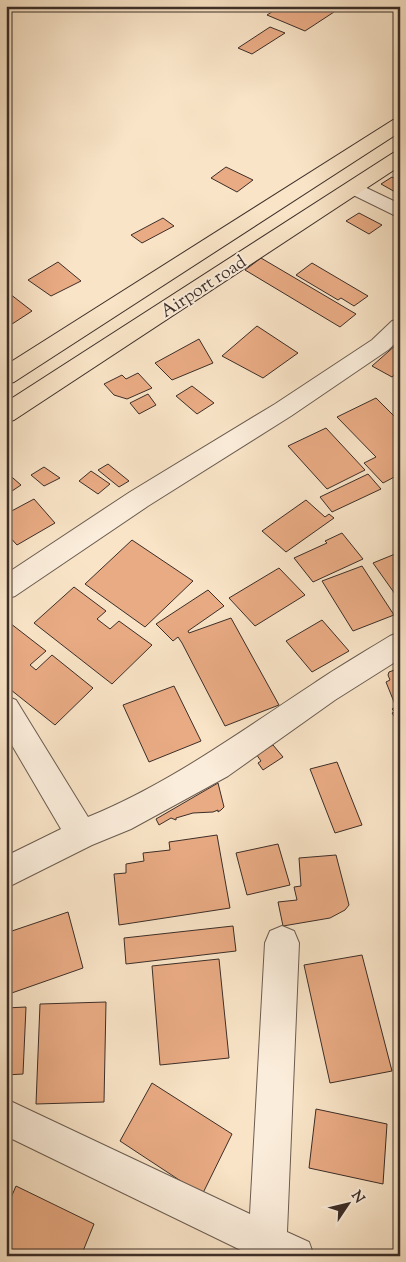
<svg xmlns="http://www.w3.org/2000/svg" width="406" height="1262" viewBox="0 0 406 1262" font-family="'Sorts Mill Goudy',serif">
<rect width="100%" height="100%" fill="#f9e4c7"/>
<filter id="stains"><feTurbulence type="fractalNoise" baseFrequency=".004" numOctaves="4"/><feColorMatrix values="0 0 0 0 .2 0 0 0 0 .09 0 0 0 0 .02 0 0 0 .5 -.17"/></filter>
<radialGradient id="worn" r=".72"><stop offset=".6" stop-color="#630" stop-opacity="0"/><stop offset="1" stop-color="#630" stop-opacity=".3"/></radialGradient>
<!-- building -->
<g fill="#e9ab84" stroke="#3c2e28">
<path d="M281,6H321L334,12L305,31L267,15Z"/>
<path d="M270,27L285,33L252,54L238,48Z"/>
<path d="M226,167L253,180L237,192L211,178Z"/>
<path d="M392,177L400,181V192L397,193L381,184Z"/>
<path d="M359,213L382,225L369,234L346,221Z"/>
<path d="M163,218L174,226L142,243L131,235Z"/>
<path d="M261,258L356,314L340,327L245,270Z"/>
<path d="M58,262L81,281L51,296L28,280Z"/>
<path d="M312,263L368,296L354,306L341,298L338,300L296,275Z"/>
<path d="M10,294L32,311L9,326L6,324V296Z"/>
<path d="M257,326L298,353L263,378L222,356Z"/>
<path d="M199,339L213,363L172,380L155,363Z"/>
<path d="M397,344L400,345V370L392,377L372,366Z"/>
<path d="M138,373L152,388L127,399L114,395L104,384L122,375L126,379Z"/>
<path d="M192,386L214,403L197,414L176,396Z"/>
<path d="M148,394L156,405L139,414L130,403Z"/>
<path d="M376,398L400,422V474L383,483L364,463L376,457L337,417Z"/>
<path d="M326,428L365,470L327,489L288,446Z"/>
<path d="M108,464L129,481L119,487L98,470Z"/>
<path d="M44,467L60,478L44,486L31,475Z"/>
<path d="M91,471L110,484L98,494L79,481Z"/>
<path d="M6,472L21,485L6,495Z"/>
<path d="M368,474L381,489L332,512L320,497Z"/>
<path d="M34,499L55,523L17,545L6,533V514Z"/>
<path d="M306,500L325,517L329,514L334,518L286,552L262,531Z"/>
<path d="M342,533L363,559L313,582L294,558L327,543L325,541Z"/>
<path d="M6,540L12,548L9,554L6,556Z"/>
<path d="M132,540L193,581L145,627L85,584Z"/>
<path d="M400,552V601L373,563Z"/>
<path d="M362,566L394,615L353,631L322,581Z"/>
<path d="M279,568L305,595L255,626L229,598Z"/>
<path d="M74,587L106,611L97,619L110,629L119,621L152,645L112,684L34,623Z"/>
<path d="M208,590L224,606L188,631L189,633L231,618L279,705L225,726L182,643L178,637L173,641L156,624Z"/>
<path d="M6,620L46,651L30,665L36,670L52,655L93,688L55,725L6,686Z"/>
<path d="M322,620L349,651L312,672L286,641Z"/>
<path d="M400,668V724L392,713L395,712L392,709L396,707L386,682L390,680L388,675L389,672Z"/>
<path d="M174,686L201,741L149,762L123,705Z"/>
<path d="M273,745L283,757L263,770L258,763L261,761L256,754Z"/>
<path d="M337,762L362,825L335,833L310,769Z"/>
<path d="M218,783L224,807L221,810L218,812V810L213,812L193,813L176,818V820L171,818L159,825L156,819Z"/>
<path d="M217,835L230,908L119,925L114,874L126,873V864L144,861L143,853L170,850L169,842Z"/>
<path d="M278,844L290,885L247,895L236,853Z"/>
<path d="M336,855L349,905L345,910L330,918L283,926L278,902L297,900L294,887L301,886L299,858Z"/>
<path d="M68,912L83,968L6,995V933Z"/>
<path d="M233,926L236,951L126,964L124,938Z"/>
<path d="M362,955L392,1071L330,1083L304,965Z"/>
<path d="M219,959L229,1058L160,1065L152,966Z"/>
<path d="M106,1002L104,1102L36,1104L40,1004Z"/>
<path d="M26,1007L23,1074L6,1075V1008Z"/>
<path d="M152,1083L232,1134L202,1195L120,1141Z"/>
<path d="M316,1109L387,1124L383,1184L309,1168Z"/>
<path d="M16,1186L94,1224L81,1256H6V1209Z"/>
</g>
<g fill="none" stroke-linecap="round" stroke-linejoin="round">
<defs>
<g id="minor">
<path d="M354,182L400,204V218L347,192L344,188L347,184Z"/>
<path d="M400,319V339L388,350L291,416L148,506L15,596L6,599V574L130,492L275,404L372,340L392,321Z"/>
<path d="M400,632V659L335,700L228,776L131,829L92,845L6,888V856L61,829L6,735V696L16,700L88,817C169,784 240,732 313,684C338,667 364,652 390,636Z"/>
<path d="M282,926L294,931L299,943L287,1232L309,1242L314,1256H253L6,1136V1099L250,1214L265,943L270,931Z"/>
</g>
<g id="major">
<path d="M400,118V132L14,382L6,384V365L393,120Z"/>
<path d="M400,151V166L14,420L6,422V402L393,153Z"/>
</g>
</defs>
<!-- minor casing -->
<use href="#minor" stroke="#6b5c50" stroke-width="2"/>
<!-- major casing -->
<use href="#major" stroke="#3c2e28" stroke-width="2"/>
<!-- minor -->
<use href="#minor" fill="#fbeddb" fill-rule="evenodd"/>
<!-- major -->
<use href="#major" fill="#f9e4c7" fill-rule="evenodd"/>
</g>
<g text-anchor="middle" stroke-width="4" stroke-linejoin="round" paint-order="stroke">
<!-- far-street labels -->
<g font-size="18" fill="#3c2e28" stroke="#fbeddb">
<text transform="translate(203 286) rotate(-33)" y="6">Airport road</text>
</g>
</g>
<!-- margin -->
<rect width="406" height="1262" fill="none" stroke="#f9e4c7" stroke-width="25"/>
<rect x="8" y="8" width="391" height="1247" fill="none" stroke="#3c2e28" stroke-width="2.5"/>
<rect x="12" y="12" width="381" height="1237" fill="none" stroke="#3c2e28"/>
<!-- north arrow -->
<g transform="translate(348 1204) rotate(55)" stroke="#fbeddb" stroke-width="4" paint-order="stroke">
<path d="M0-4L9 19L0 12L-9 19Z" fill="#3c2e28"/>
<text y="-8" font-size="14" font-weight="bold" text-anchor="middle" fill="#3c2e28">N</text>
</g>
<rect width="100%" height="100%" filter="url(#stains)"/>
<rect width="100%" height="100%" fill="url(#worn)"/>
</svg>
